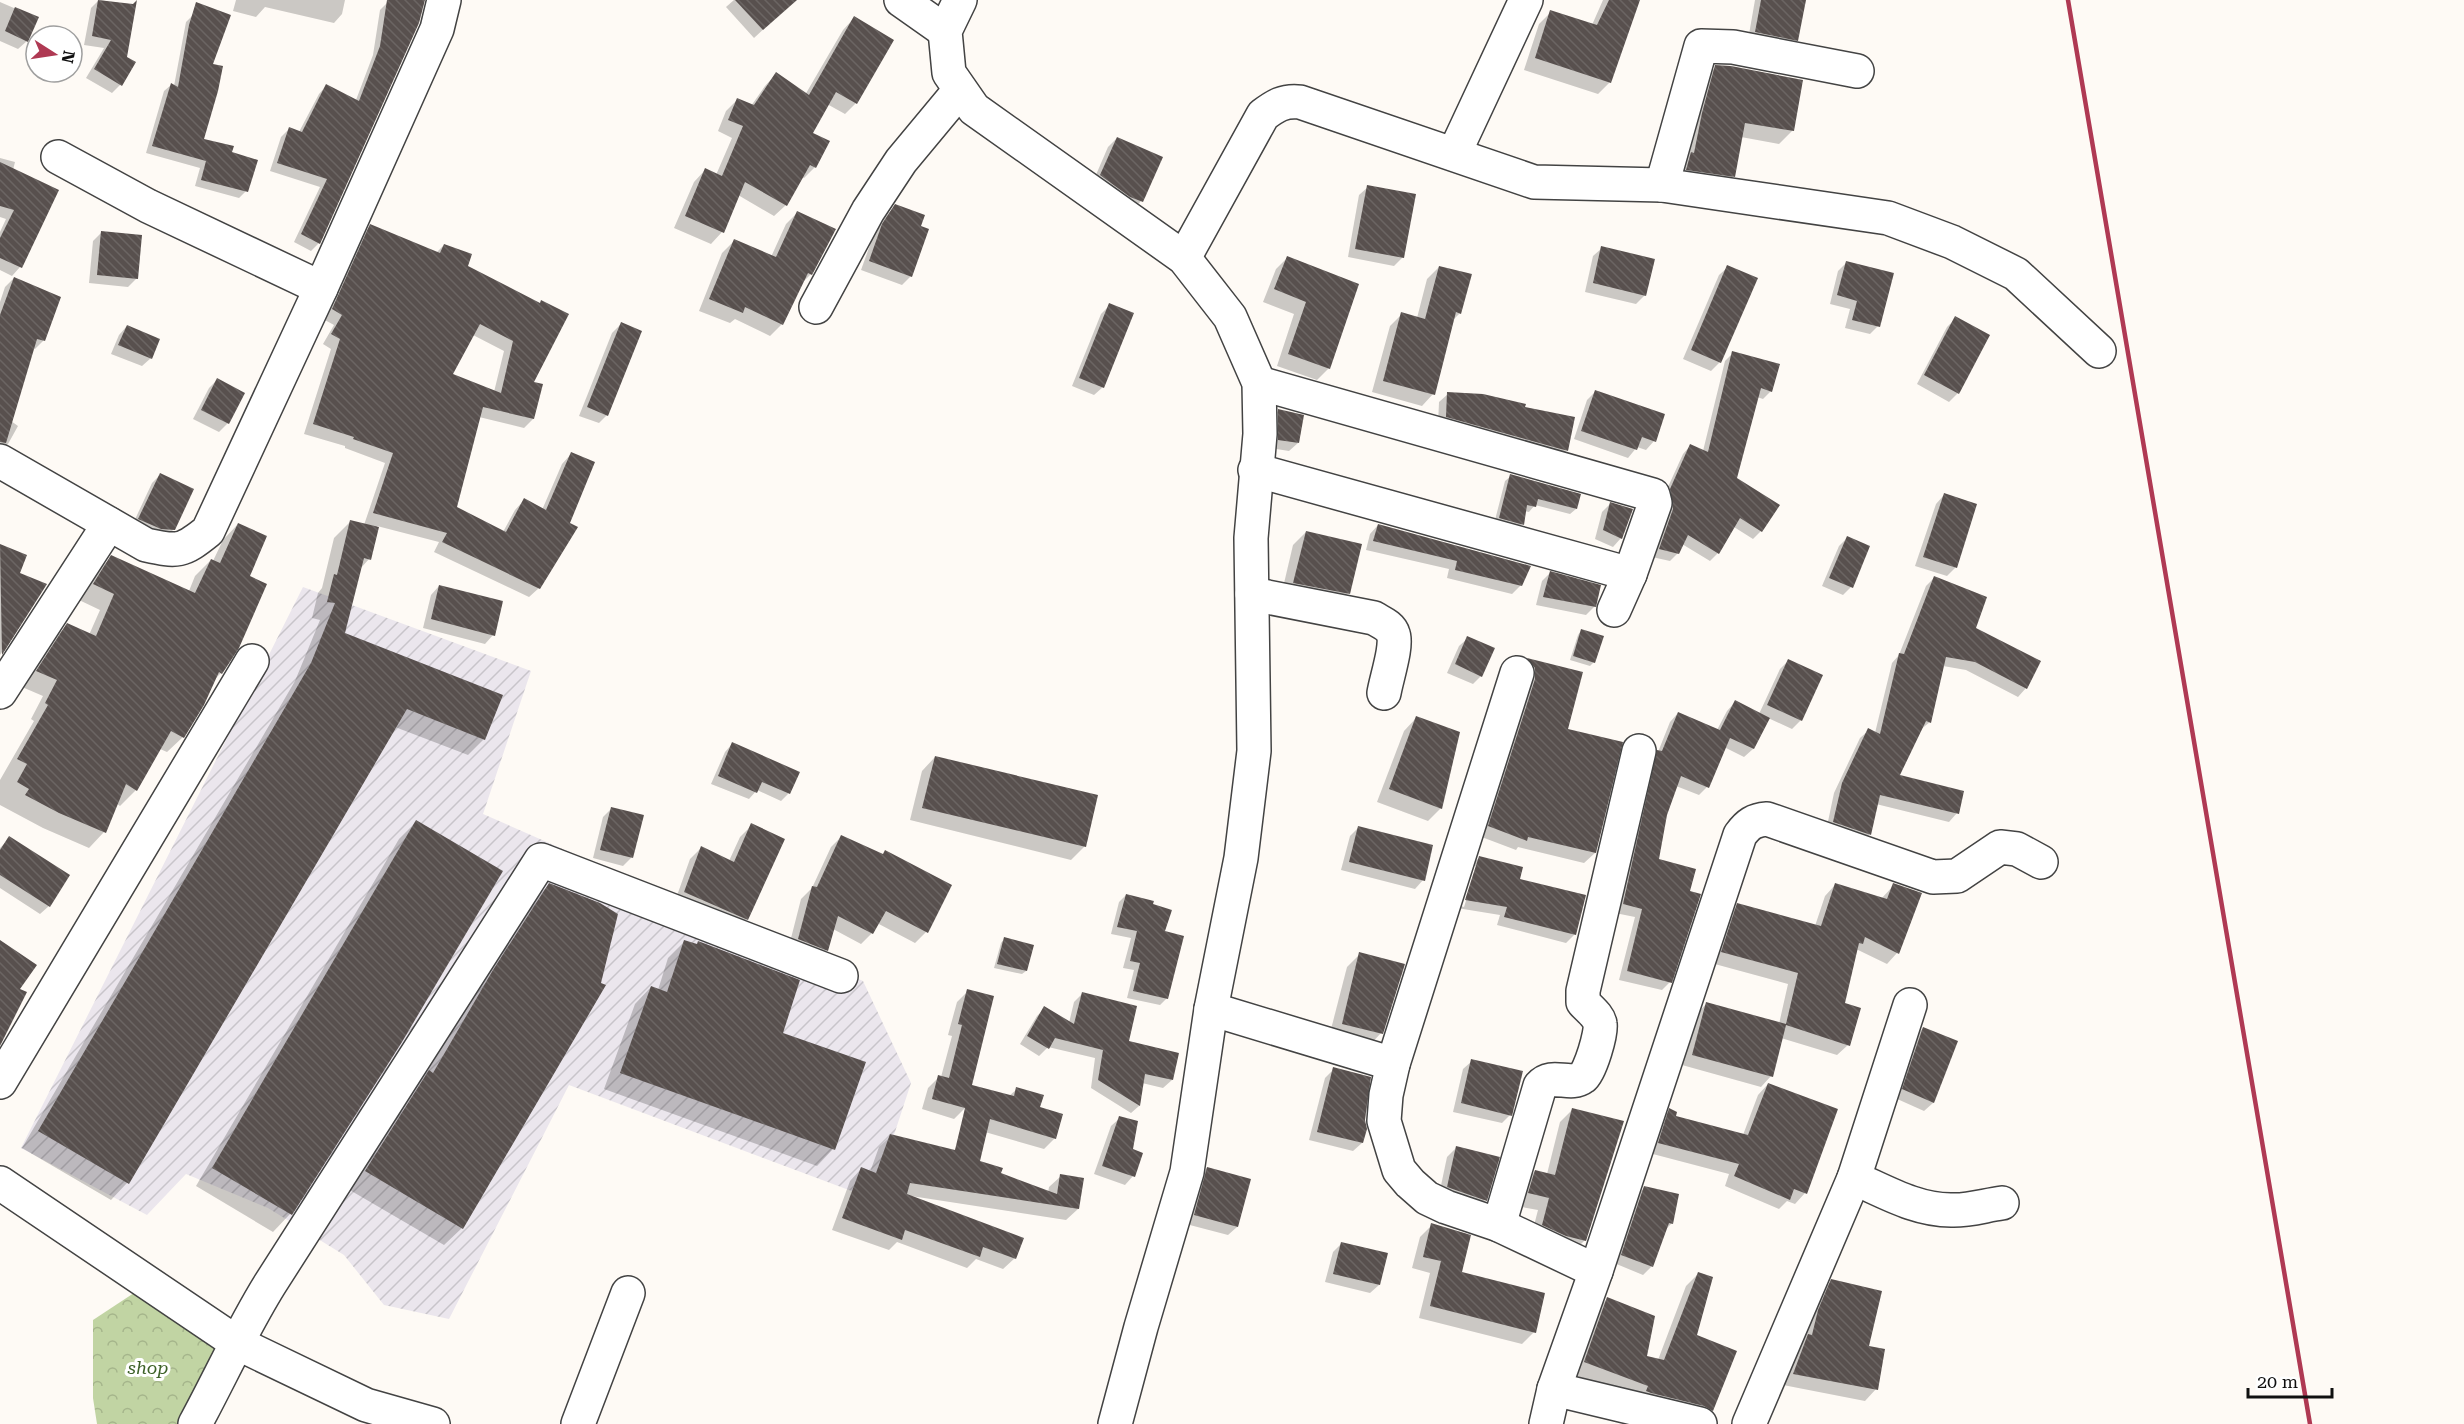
<svg xmlns="http://www.w3.org/2000/svg" width="2464" height="1424" viewBox="0 0 2464 1424" font-family="'Roboto Serif',serif">
<defs>
<pattern id="industrial-furrows" width="10" height="10" patternUnits="userSpaceOnUse" patternTransform="scale(1.5)"><rect width="10" height="10" fill="#ebe6ed"/><path d="M-1 1l2-2M0 10L10 0M9 11l2-2" fill="none" stroke="#c8c4ca"/></pattern>
<pattern id="forest-crowns" width="20" height="18" patternUnits="userSpaceOnUse" patternTransform="scale(1.5)"><rect width="20" height="18" fill="#c1d4a3"/><path d="M2 6a3 3 0 1 1 6 0M12 15a3 3 0 1 1 6 0" fill="none" stroke="#a5b58b"/></pattern>
<pattern id="building-back-hatch" width="6" height="6" patternUnits="userSpaceOnUse" patternTransform="scale(1.5)"><rect width="6" height="6" fill="#58504e"/><path d="M-1 5l2 2M0 0l6 6M5-1l2 2" fill="none" stroke="#6b6563"/></pattern>
</defs>
<rect width="100%" height="100%" fill="#fefaf5"/>
<!-- industrial -->
<path fill="url(#industrial-furrows)" d="M303,587L531,671L483,814L863,981L911,1083L873,1199L569,1085L449,1319L384,1305L344,1255L268,1208L186,1174L147,1215L21,1148Z"/>
<!-- forest -->
<path fill="url(#forest-crowns)" d="M137,1291L231,1357L195,1424H97L93,1398V1320Z"/>
<!-- shadow -->
<g fill="#0003" fill-rule="evenodd">
<path d="M99,0L133,5L120,85L112,93L86,78L104,48L84,45L91,8Z"/>
<path d="M236,0H345L342,14L334,23L265,7L256,17L233,11Z"/>
<path d="M403,0H423L319,243L311,251L294,242L320,187L270,171L281,137L289,129L299,132L319,94L326,86L356,100L373,55L380,10L388,2Z"/>
<path d="M734,0H787L782,12L754,38L726,7Z"/>
<path d="M1603,0H1639L1610,82L1598,94L1524,70L1539,24L1551,12L1592,25Z"/>
<path d="M1755,0H1805L1797,40L1788,48L1748,40Z"/>
<path d="M0,2L37,18L27,41L18,49L0,41Z"/>
<path d="M193,15L211,65L202,140L231,153L246,191L239,198L195,186L200,168L146,153L164,91L171,85L174,86L186,22Z"/>
<path d="M854,18L856,103L845,114L827,104L811,134L815,167L804,178L801,177L786,205L774,216L738,195L722,232L711,244L674,228L694,182L705,170L716,175L732,138L718,131L726,111L737,100L751,106L765,86L776,74L805,95L843,30Z"/>
<path d="M1716,67L1793,130L1779,144L1741,137L1733,176L1720,189L1674,182L1702,80Z"/>
<path d="M1117,138L1161,158L1141,201L1133,210L1092,184L1108,147Z"/>
<path d="M0,158L15,162L13,170L20,267L12,276L0,270V232L6,219L0,217Z"/>
<path d="M1368,187L1403,257L1394,266L1348,257L1359,195Z"/>
<path d="M895,206L919,227L911,276L902,285L861,270L874,234L887,215Z"/>
<path d="M797,213L811,274L801,284L782,324L770,336L735,319L730,323L699,311L722,253L734,241L771,257L786,224Z"/>
<path d="M370,226L436,253L444,245L466,267L539,305L532,383L533,419L524,428L479,417L455,508L503,532L515,510L524,500L542,510L562,464L571,454L539,588L529,597L434,552L439,542L377,526L369,559L360,569L343,634L484,739L468,755L395,727L127,1183L111,1200L22,1148L295,681L320,620L312,618L318,593L322,588L334,538L351,521L364,525L385,463L345,448V446L304,434L331,349L323,344L334,325L323,319L361,236ZM473,335L504,351L494,392L451,375Z"/>
<path d="M102,232L137,278L128,287L89,283L93,241Z"/>
<path d="M1602,248L1645,295L1636,304L1585,292L1593,256Z"/>
<path d="M1288,257L1357,284L1329,368L1317,380L1277,366L1294,314L1263,302L1276,269Z"/>
<path d="M1847,262L1878,326L1870,334L1845,328L1850,309L1830,304L1838,271Z"/>
<path d="M1439,267L1460,313L1453,320L1433,394L1422,406L1372,392L1390,326L1402,314L1417,318L1427,279Z"/>
<path d="M1728,267L1720,362L1711,371L1683,359L1719,275Z"/>
<path d="M14,278L59,298L43,341L35,349L32,348L11,421L18,426L8,444L0,451V302L5,287Z"/>
<path d="M1110,305L1103,387L1094,395L1072,386L1101,314Z"/>
<path d="M1956,318L1988,336L1958,393L1949,402L1917,384L1947,327Z"/>
<path d="M621,324L607,415L599,423L579,416L612,333Z"/>
<path d="M127,326L151,358L142,366L111,354L119,335Z"/>
<path d="M1733,353L1771,391L1763,399L1757,397L1735,478L1777,505L1761,531L1753,539L1734,527L1718,553L1710,561L1682,544L1678,553L1670,561L1652,557L1663,498L1683,454L1690,446L1703,451L1725,361Z"/>
<path d="M217,380L243,394L228,423L219,432L193,419L209,388Z"/>
<path d="M1595,392L1654,441L1646,450L1637,447L1628,458L1574,439L1587,400Z"/>
<path d="M1448,394L1566,451L1558,459L1438,425L1439,402Z"/>
<path d="M1279,410L1298,443L1289,451L1270,448V419Z"/>
<path d="M160,475L174,529L165,538L131,528L152,483Z"/>
<path d="M1511,476L1576,509L1570,514L1535,505L1529,512L1524,511L1522,524L1516,530L1494,524L1505,481Z"/>
<path d="M1944,495L1975,505L1955,568L1947,576L1915,566L1936,504Z"/>
<path d="M1610,504L1621,538L1613,547L1595,539L1602,512Z"/>
<path d="M238,524L221,673L213,681L183,737L167,752L160,749L136,790L120,806L116,803L104,832L89,848L43,828L0,805V780L34,721L31,719L43,696L22,687L52,641L67,625L89,635L100,610L79,600L96,572L112,557L189,591L195,576L211,560L213,561L223,540Z"/>
<path d="M1378,525L1521,585L1512,594L1447,578L1449,569L1366,550L1370,534Z"/>
<path d="M1306,532L1348,593L1335,606L1281,596L1293,545Z"/>
<path d="M1847,538L1851,587L1843,595L1822,586L1839,546Z"/>
<path d="M0,546L25,556L18,574L45,585L0,655Z"/>
<path d="M1550,573L1595,606L1586,615L1536,605L1542,581Z"/>
<path d="M1934,578L2026,688L2018,697L1966,670L1943,666L1930,722L1920,730L1898,776L1957,813L1949,822L1876,804L1869,835L1861,843L1826,831L1834,793L1860,738L1869,730L1875,733L1892,663L1899,655L1926,586Z"/>
<path d="M439,586L493,635L485,644L423,628L431,595Z"/>
<path d="M1581,631L1594,662L1590,666L1570,660L1578,635Z"/>
<path d="M1468,638L1481,676L1473,684L1447,673L1459,646Z"/>
<path d="M1528,659L1581,673L1567,730L1595,853L1584,863L1518,847L1516,850L1479,836L1518,669Z"/>
<path d="M1788,661L1801,720L1792,729L1768,718L1753,749L1744,757L1724,747L1707,787L1699,795L1676,786L1666,815L1657,860L1670,982L1662,990L1619,980L1635,917L1615,913L1649,760L1658,752L1670,722L1678,713L1717,730L1727,711L1735,702L1759,714L1780,669Z"/>
<path d="M1417,717L1441,808L1428,821L1377,802L1404,731Z"/>
<path d="M732,744L798,773L788,794L781,801L757,790L749,799L711,784L725,752Z"/>
<path d="M935,757L1096,796L1084,847L1071,860L910,820L922,771Z"/>
<path d="M611,809L631,858L623,866L593,858L603,817Z"/>
<path d="M416,822L401,1041L290,1214L273,1232L196,1186L399,839Z"/>
<path d="M752,825L747,919L736,931L674,904L690,859L701,848L729,861L740,837Z"/>
<path d="M1358,828L1423,880L1415,889L1341,870L1350,836Z"/>
<path d="M842,836L926,932L915,943L877,923L872,933L861,944L833,929L827,950L816,961L788,950L801,899L812,888L831,847Z"/>
<path d="M10,838L49,906L40,914L0,888V848Z"/>
<path d="M1479,858L1519,881L1575,934L1566,943L1497,925L1500,915L1457,908L1470,866ZM1474,866H1477L1464,907L1461,906Z"/>
<path d="M549,885L599,984L462,1228L444,1245L348,1189L412,1090L424,1077L476,989L531,902Z"/>
<path d="M1835,885L1881,899L1894,885L1920,894L1897,953L1887,964L1856,949L1843,1004L1848,1045L1837,1055L1781,1038L1771,1076L1761,1087L1682,1065L1696,1015L1706,1004L1779,1024L1788,984L1711,963L1727,916L1738,905L1815,926L1825,896Z"/>
<path d="M1126,895L1152,905L1164,932L1167,998L1160,1005L1127,998L1134,970L1123,968L1131,938L1111,934L1119,902Z"/>
<path d="M1004,939L1026,971L1022,974L994,968L1001,943Z"/>
<path d="M684,942L781,1034L833,1149L817,1166L604,1089L635,1004L651,987L658,990L668,958Z"/>
<path d="M1360,954L1381,1033L1368,1047L1329,1037L1347,967Z"/>
<path d="M968,991L965,1108L954,1119L922,1109L928,1088L939,1077H941L952,1036L948,1035L957,1002Z"/>
<path d="M1082,994L1127,1042L1172,1080L1163,1088L1142,1083L1139,1106L1131,1113L1091,1088L1095,1058L1048,1047L1039,1056L1020,1044L1037,1016L1045,1008L1069,1023L1074,1002Z"/>
<path d="M1923,1028L1957,1042L1933,1103L1924,1111L1895,1098L1915,1037Z"/>
<path d="M1472,1061L1510,1115L1502,1123L1453,1112L1463,1069Z"/>
<path d="M1334,1069L1362,1143L1353,1151L1309,1140L1325,1078Z"/>
<path d="M1768,1084L1805,1193L1795,1204L1787,1201L1779,1209L1725,1186L1729,1174L1649,1153L1660,1120L1670,1110L1674,1117L1743,1135L1758,1095Z"/>
<path d="M1017,1089L1038,1108L1055,1138L1044,1149L985,1132L978,1162L1000,1174L1048,1193L1049,1187L1061,1176L1078,1209L1066,1220L911,1196L1015,1258L1003,1269L976,1259L967,1268L897,1242L889,1250L832,1230L850,1181L861,1169L870,1172L879,1147L891,1136L954,1151L983,1104L1009,1096Z"/>
<path d="M1572,1110L1585,1240L1572,1253L1531,1237L1538,1210L1516,1206L1523,1184L1535,1171L1547,1174L1560,1122Z"/>
<path d="M1120,1118L1132,1150L1133,1176L1125,1185L1094,1174L1111,1126Z"/>
<path d="M1456,1148L1485,1200L1477,1209L1439,1195L1447,1157Z"/>
<path d="M1207,1168L1249,1180L1237,1227L1228,1235L1186,1224L1199,1177Z"/>
<path d="M1644,1188L1672,1223L1665,1230L1652,1266L1643,1275L1614,1263L1636,1197Z"/>
<path d="M1432,1225L1460,1273L1534,1332L1522,1344L1419,1318L1430,1273L1412,1268L1420,1237Z"/>
<path d="M1341,1244L1379,1285L1370,1293L1325,1282L1333,1252Z"/>
<path d="M1698,1274L1695,1336L1712,1410L1700,1422L1572,1374L1595,1311L1607,1299L1646,1357L1658,1360L1686,1286Z"/>
<path d="M1832,1281L1876,1389L1865,1401L1783,1385L1797,1347L1803,1341L1808,1322L1820,1292Z"/>
</g>
<!-- building -->
<g fill="url(#building-back-hatch)" fill-rule="evenodd">
<path d="M98,0L133,4L137,0L127,57L136,62L122,86L94,69L111,40L92,36Z"/>
<path d="M387,0H425L419,23L320,244L301,234L327,179L277,163L289,127L302,132L326,84L359,101L380,46Z"/>
<path d="M735,0H797L763,30Z"/>
<path d="M1609,0H1640L1611,83L1535,58L1550,10L1597,25Z"/>
<path d="M1761,0H1806L1798,41L1755,32Z"/>
<path d="M196,2L231,15L213,64L223,66L218,91L204,139L234,146L232,152L258,160L248,192L201,180L206,161L152,146L171,83L178,87L189,25Z"/>
<path d="M15,7L39,17L28,42L5,31Z"/>
<path d="M854,16L894,40L857,104L836,92L813,133L830,141L816,168L810,165L787,206L745,182L724,233L685,216L705,168L722,176L743,126L728,120L737,98L754,105L776,72L809,95Z"/>
<path d="M1715,65L1731,66L1803,80L1794,131L1745,123L1735,177L1686,170L1691,152L1694,153L1702,113Z"/>
<path d="M1117,137L1163,157L1143,202L1130,197L1100,175Z"/>
<path d="M0,162L59,190L22,268L0,258V238L14,210L0,206Z"/>
<path d="M1367,185L1416,194L1404,258L1355,249Z"/>
<path d="M895,204L925,215L921,226L929,229L912,277L869,261L882,224Z"/>
<path d="M797,211L836,229L812,275L808,273L783,325L745,307L743,313L709,299L734,239L776,257Z"/>
<path d="M370,224L440,253L444,244L472,254L468,266L540,303L541,300L569,314L534,382L543,384L534,419L483,407L457,507L506,532L524,498L546,510L571,452L595,462L570,523L578,527L540,589L442,542L447,533L373,513L393,453L353,439L354,437L313,424L340,339L331,334L342,315L332,309ZM480,324L513,341L501,393L453,374Z"/>
<path d="M101,231L142,235L138,279L97,275Z"/>
<path d="M1601,246L1655,259L1646,296L1593,283Z"/>
<path d="M1287,256L1359,284L1330,369L1288,354L1306,302L1274,289Z"/>
<path d="M1846,261L1894,273L1880,327L1852,320L1857,301L1837,295Z"/>
<path d="M1727,265L1758,278L1721,363L1691,350Z"/>
<path d="M1439,266L1472,274L1461,314L1456,312L1435,395L1383,381L1401,312L1425,319Z"/>
<path d="M14,277L61,297L45,341L37,339L6,443L0,442V315Z"/>
<path d="M1109,303L1134,313L1104,388L1079,378Z"/>
<path d="M1955,316L1990,335L1959,394L1924,375Z"/>
<path d="M621,322L642,331L608,416L587,407Z"/>
<path d="M127,325L160,339L152,359L118,345Z"/>
<path d="M1732,351L1780,364L1772,392L1761,388L1737,478L1780,505L1762,532L1740,518L1719,554L1688,535L1679,554L1659,549L1673,509L1670,489L1690,444L1708,452Z"/>
<path d="M217,378L245,393L229,424L201,410Z"/>
<path d="M1595,390L1665,414L1656,442L1642,437L1637,450L1581,431Z"/>
<path d="M1447,392L1483,394L1526,404L1525,407L1575,417L1568,451L1446,417Z"/>
<path d="M1278,409L1304,415L1299,443L1278,440Z"/>
<path d="M160,473L194,489L175,530L161,529L138,519Z"/>
<path d="M1510,474L1581,494L1577,509L1538,499L1536,507L1527,505L1524,525L1499,518Z"/>
<path d="M1944,493L1977,504L1957,568L1923,557Z"/>
<path d="M1610,502L1633,509L1622,539L1603,530Z"/>
<path d="M350,520L379,527L371,560L364,558L345,633L503,695L485,740L407,709L129,1184L38,1131L311,663L335,603L327,602L334,574L337,575Z"/>
<path d="M238,523L267,536L250,576L267,584L239,648L222,674L219,672L204,705L184,738L171,731L137,791L126,784L106,833L59,813L25,795L29,789L17,782L27,764L17,759L48,705L45,703L57,680L36,671L67,623L96,636L114,594L93,584L111,555L195,593L211,559L220,563Z"/>
<path d="M1378,524L1531,566L1522,586L1455,570L1457,561L1373,541Z"/>
<path d="M1306,531L1362,544L1350,594L1293,583Z"/>
<path d="M1847,536L1870,546L1853,588L1829,578Z"/>
<path d="M0,544L27,555L20,573L47,584L2,655Z"/>
<path d="M1550,571L1601,585L1596,607L1543,597Z"/>
<path d="M1934,576L1987,597L1976,628L2041,661L2027,689L1975,662L1946,657L1931,723L1926,721L1900,775L1964,791L1959,814L1880,795L1871,835L1833,822L1842,783L1868,728L1880,734L1899,653L1904,654Z"/>
<path d="M439,585L503,601L495,636L431,619Z"/>
<path d="M1581,629L1604,636L1595,663L1573,656Z"/>
<path d="M1467,636L1495,648L1482,677L1455,664Z"/>
<path d="M1527,658L1583,672L1568,729L1623,742L1596,853L1528,837L1527,841L1488,826L1535,679V668Z"/>
<path d="M1788,659L1823,675L1802,721L1767,705Z"/>
<path d="M1735,700L1770,718L1754,749L1730,738L1709,788L1681,776L1667,815L1659,859L1696,869L1690,891L1701,894L1672,983L1627,971L1642,909L1623,904L1657,750L1662,751L1678,712L1720,730Z"/>
<path d="M1416,716L1460,732L1442,809L1389,789Z"/>
<path d="M732,742L800,772L790,794L762,782L757,793L718,776Z"/>
<path d="M935,756L1098,795L1086,847L922,808Z"/>
<path d="M611,807L644,815L633,858L600,850Z"/>
<path d="M416,820L503,871L402,1042L292,1215L212,1168Z"/>
<path d="M751,823L785,839L748,920L684,892L701,846L734,862Z"/>
<path d="M1358,826L1433,845L1425,881L1349,862Z"/>
<path d="M841,835L883,854L885,850L952,885L928,933L886,911L873,934L838,916L828,951L798,939L812,886L817,887Z"/>
<path d="M9,836L70,875L50,907L0,875V850Z"/>
<path d="M1479,856L1523,867L1520,879L1586,895L1576,935L1504,917L1507,907L1465,900Z"/>
<path d="M549,883L600,903L618,914L601,983L606,985L463,1229L365,1171L429,1070L433,1073L493,970Z"/>
<path d="M1835,883L1887,899L1893,883L1922,893L1899,954L1865,937L1863,944L1859,943L1845,1003L1861,1008L1850,1046L1786,1025L1773,1077L1692,1055L1706,1002L1786,1024L1798,973L1721,952L1737,903L1821,926Z"/>
<path d="M1126,894L1154,901L1153,904L1172,910L1165,931L1184,936L1168,999L1133,991L1140,963L1130,961L1137,931L1117,927Z"/>
<path d="M1004,937L1034,945L1027,971L997,964Z"/>
<path d="M0,940L37,965L20,989L27,992L0,1046Z"/>
<path d="M684,940L697,944L698,941L800,980L783,1033L866,1062L835,1150L620,1073L651,986L667,992Z"/>
<path d="M1359,952L1405,964L1383,1034L1342,1024Z"/>
<path d="M967,989L994,996L972,1085L1014,1096L1016,1087L1044,1095L1040,1107L1063,1114L1056,1139L990,1119L980,1161L1003,1168L1001,1173L1057,1194L1060,1174L1084,1178L1079,1209L910,1183L907,1194L1024,1238L1016,1259L983,1247L980,1257L905,1230L902,1240L842,1218L861,1167L876,1173L890,1134L955,1150L965,1108L932,1099L938,1075L949,1078L962,1025L958,1024Z"/>
<path d="M1082,992L1137,1006L1129,1041L1179,1053L1173,1080L1145,1074L1140,1106L1098,1080L1103,1050L1055,1038L1049,1049L1027,1036L1044,1006L1074,1024Z"/>
<path d="M1923,1027L1958,1041L1934,1103L1902,1089Z"/>
<path d="M1471,1059L1523,1071L1512,1116L1461,1103Z"/>
<path d="M1333,1067L1371,1077L1365,1120L1367,1129L1363,1143L1317,1132Z"/>
<path d="M1768,1083L1838,1109L1807,1194L1794,1189L1790,1200L1734,1176L1739,1164L1658,1143L1669,1108L1677,1112L1676,1116L1748,1135Z"/>
<path d="M1572,1108L1624,1121L1586,1241L1566,1236L1542,1225L1549,1198L1528,1193L1535,1170L1555,1175Z"/>
<path d="M1119,1116L1138,1121L1133,1149L1143,1153L1135,1177L1102,1166Z"/>
<path d="M1456,1146L1500,1157L1487,1201L1447,1187Z"/>
<path d="M1207,1167L1251,1179L1238,1227L1194,1215Z"/>
<path d="M1644,1186L1679,1194L1673,1224L1669,1223L1653,1267L1621,1255Z"/>
<path d="M1431,1223L1471,1235L1462,1272L1545,1293L1536,1333L1430,1306L1441,1261L1423,1257Z"/>
<path d="M1341,1242L1388,1253L1380,1285L1333,1274Z"/>
<path d="M1698,1272L1713,1277L1697,1335L1737,1351L1713,1411L1704,1406L1651,1393L1646,1391L1648,1386L1584,1362L1607,1297L1655,1316L1647,1356L1664,1360Z"/>
<path d="M1831,1279L1882,1291L1869,1346L1885,1349L1878,1390L1793,1374L1808,1334L1812,1335L1818,1310Z"/>
</g>
<g fill="none" stroke-linecap="round" stroke-linejoin="round">
<defs>
<g id="minor">
<path d="M901,0L945,31"/>
<path d="M960,0L945,31L949,73L974,109L1184,258L1230,317L1259,383L1260,434L1251,538L1254,751L1241,858L1211,1009L1187,1172L1141,1327L1115,1424"/>
<path d="M1454,154L1526,0"/>
<path d="M58,157L148,206L321,288"/>
<path d="M1662,185L1701,46L1733,47L1857,71"/>
<path d="M1184,258L1263,115C1275,106 1284,100 1300,102L1534,182L1662,185L1888,218L1952,242L2016,274L2099,351"/>
<path d="M816,307L868,211L901,161L960,90"/>
<path d="M1259,383L1653,495L1655,503L1630,574L1614,610"/>
<path d="M0,461L146,545C178,552 182,552 208,531L321,288L437,29L444,0"/>
<path d="M1255,470L1630,574"/>
<path d="M1252,594L1374,618C1380,622 1391,626 1393,634C1398,644 1386,680 1384,693"/>
<path d="M1517,673L1393,1064L1386,1095L1384,1121L1399,1170L1410,1183L1427,1198L1446,1207L1499,1225L1596,1271"/>
<path d="M0,692L109,524"/>
<path d="M1211,1009L1393,1064"/>
<path d="M0,1082L252,661"/>
<path d="M1854,1178C1886,1192 1916,1210 1951,1210C1968,1211 1986,1205 2002,1203"/>
<path d="M0,1183L237,1343L366,1405L433,1424"/>
<path d="M1499,1225L1540,1086C1552,1072 1570,1087 1583,1077C1590,1072 1602,1032 1600,1024C1599,1016 1589,1009 1583,1002V991L1639,751"/>
<path d="M1554,1389L1700,1424"/>
<path d="M195,1424C220,1378 242,1329 270,1284L541,860L841,976"/>
<path d="M578,1424L628,1293"/>
<path d="M1546,1424L1554,1389L1596,1271L1740,835C1748,824 1754,820 1767,819L1933,877L1957,876L2000,847L2017,849L2041,862"/>
<path d="M1749,1424L1854,1178L1910,1005"/>
</g>
</defs>
<!-- minor casing -->
<use href="#minor" stroke="#434343" stroke-width="36"/>
<!-- minor -->
<use href="#minor" stroke="#fff" stroke-width="33"/>
<!-- rail -->
<path stroke="#af3953" stroke-width="4.5" d="M2068,0L2310,1424"/>
</g>
<g text-anchor="middle" stroke-width="6" stroke-linejoin="round" paint-order="stroke">
<!-- park labels -->
<g font-size="18" font-style="italic" fill="#3d6128" stroke="#fff">
<text x="148" y="1374">shop</text>
</g>
</g>
<!-- north arrow -->
<g transform="translate(54 54) rotate(102)"><circle r="28" fill="#ffffff" stroke="#9f9f9f" stroke-width="1.5"/>
<path d="M0-4.5L10 22L0 15L-10 22Z" fill="#af3953"/>
<text y="-9" font-size="16" font-weight="bold" text-anchor="middle" fill="#101010">N</text>
</g>
<!-- scale -->
<path d="M2248 1388v9h84v-9" fill="none" stroke="#101010" stroke-width="3"/>
<text x="2257" y="1388" font-size="18" fill="#101010" stroke="#ffffff" stroke-width="4.5" paint-order="stroke">20 m</text>
</svg>
